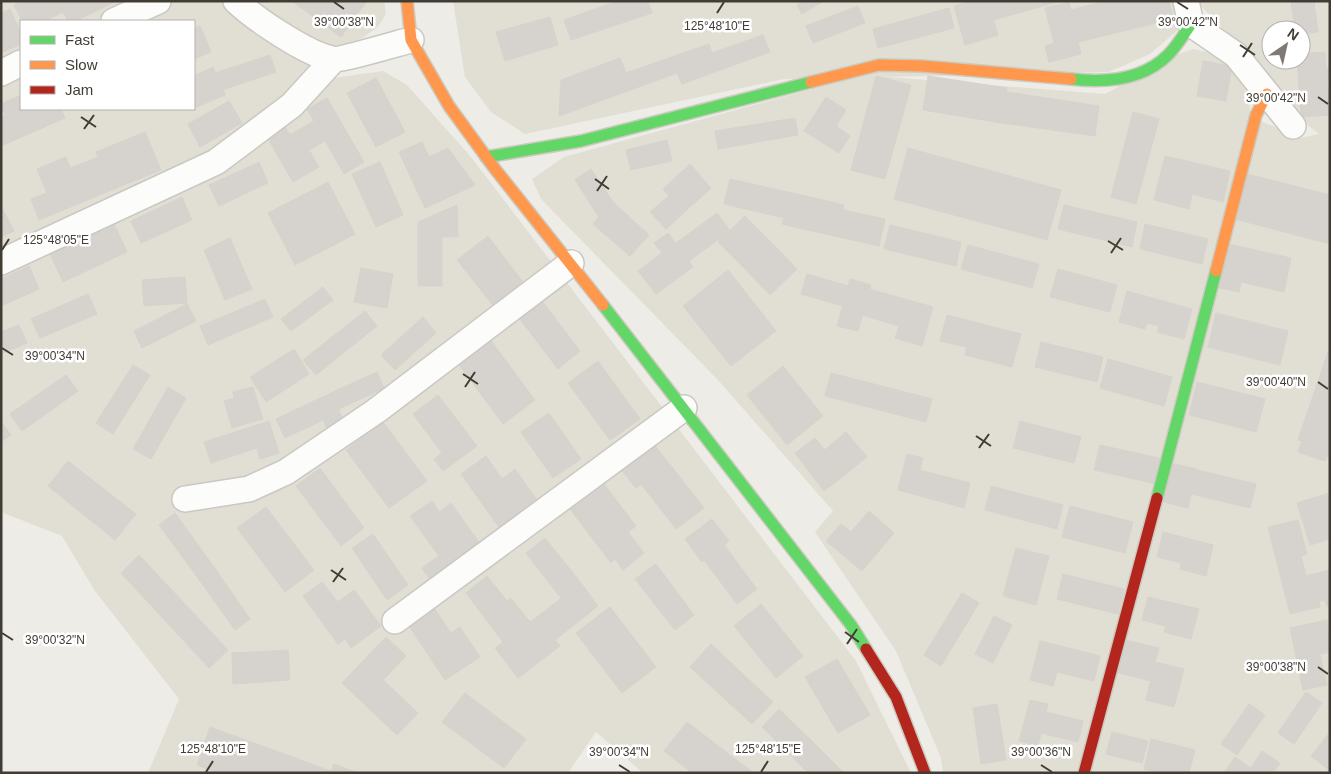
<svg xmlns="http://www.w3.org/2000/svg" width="1331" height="774" viewBox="0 0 1331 774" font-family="Arial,sans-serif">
<rect width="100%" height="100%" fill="#eeece7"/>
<!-- residential -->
<g fill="#e1ded4" fill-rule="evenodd">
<path d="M1,1H384L386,14L378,27L359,40L338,49L299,86L213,155L1,251ZM21,21H194V109H21Z"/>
<path d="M453,1H1175L1180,16L1179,29L1150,54L1109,72L784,79L525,134L491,112L465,77Z"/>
<path d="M1196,1H1330V773H943L941,758L896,651L815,532L833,511L718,380L541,199L532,179L564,157L864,75L1105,94L1179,54L1193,49L1229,57L1251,92L1249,116L1301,138L1319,134L1296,116L1253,60ZM1271,30H1301V60H1271Z"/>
<path d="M383,71L407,85L471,157L856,661L911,773H643L596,732L568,773H148L179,699L95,591L62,536L1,512V270L222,167L333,78Z"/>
</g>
<!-- building -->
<g fill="#d6d3ce" stroke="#d6d3cd">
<path d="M22,1H116L76,21H68L63,12L44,21H22L14,5Z"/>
<path d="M292,1H326L315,18Z"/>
<path d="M327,1H367L341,37L315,18Z"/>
<path d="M618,1H648L652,13L571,40L564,20Z"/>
<path d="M803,1H824L802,14L797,5Z"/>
<path d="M971,1H988L998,35L965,45L954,6Z"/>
<path d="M988,1H1008L1011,15L993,20Z"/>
<path d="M1008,1H1054L1055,3L1011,15Z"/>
<path d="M1105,1H1169L1173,19L1078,42L1071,10Z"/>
<path d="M1291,1H1314L1318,32L1301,34V30H1295Z"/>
<path d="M1069,2L1081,54L1049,62L1045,46L1054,43L1045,8Z"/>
<path d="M858,6L865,23L813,43L806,26Z"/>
<path d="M949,8L954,28L878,48L873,29Z"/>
<path d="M10,9L21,34V44L1,53V13Z"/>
<path d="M550,17L558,45L505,61L496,32Z"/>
<path d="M200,26L211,52L194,59V28Z"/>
<path d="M763,35L770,52L682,84L677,73L559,116L561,80L620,58L626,73L709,44L712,53Z"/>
<path d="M1325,52L1326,68H1330V79H1327L1328,90H1330V115L1301,117L1297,60H1301V54Z"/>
<path d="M270,55L276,72L222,90L215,73Z"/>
<path d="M1203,61L1232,66L1226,101L1197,96Z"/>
<path d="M213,67L225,95L194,108V76Z"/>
<path d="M876,76L911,85L885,179L851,170Z"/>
<path d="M928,76L1007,88L1002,123L923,110Z"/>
<path d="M376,78L405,132L376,147L347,93Z"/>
<path d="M1007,92L1099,106L1095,136L1002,123Z"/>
<path d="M21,95V109H61L65,118L1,146V117L5,116L1,104Z"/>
<path d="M826,97L846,110L836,126L850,136L839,153L804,131Z"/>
<path d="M327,98L364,162L344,174L307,109Z"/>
<path d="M229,101L242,123L200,147L188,124Z"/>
<path d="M1133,112L1159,119L1136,204L1111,197Z"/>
<path d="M795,118L798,135L718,149L715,131Z"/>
<path d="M314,121L325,141L309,150L319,167L293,182L267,137L285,127L290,135Z"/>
<path d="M145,132L161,170L104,193L91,160L98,157L96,152Z"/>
<path d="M667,140L672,161L631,170L626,150Z"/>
<path d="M422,142L429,157L448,148L475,185L425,208L399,152Z"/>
<path d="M908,148L1061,190L1047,240L894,199Z"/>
<path d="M1165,156L1230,171L1223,202L1192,194L1189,209L1154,200Z"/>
<path d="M66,157L70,168L91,160L104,193L39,220L31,199L47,193L37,169Z"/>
<path d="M259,162L268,183L219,206L209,185Z"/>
<path d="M380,162L403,215L376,227L352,174Z"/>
<path d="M690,164L711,188L666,229L650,212L669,196L663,189Z"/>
<path d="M591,169L613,202L649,235L630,256L593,224L599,217L575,180Z"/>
<path d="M1247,174L1330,195V244L1235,219Z"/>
<path d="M730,179L815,198L808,230L782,224L784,218L724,204Z"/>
<path d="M328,182L355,234L332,246L305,194Z"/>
<path d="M305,194L332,246L295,265L268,213Z"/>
<path d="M182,197L192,220L141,243L131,221Z"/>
<path d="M815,198L844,205L843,210L885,219L879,246L808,230Z"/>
<path d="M457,205L458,237H442V286H418V222Z"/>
<path d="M1064,205L1137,222L1132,247L1058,229Z"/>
<path d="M3,210L14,231L1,237V211Z"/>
<path d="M717,213L730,231L689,261L676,243Z"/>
<path d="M745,216L771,242L744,268L718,242Z"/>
<path d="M114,224L127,252L63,282L50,254Z"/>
<path d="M1145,224L1208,239L1202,264L1140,249Z"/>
<path d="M890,225L961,242L956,266L884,249Z"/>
<path d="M668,233L693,267L656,294L638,271L662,253L654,243Z"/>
<path d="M488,236L526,286L496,309L457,260Z"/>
<path d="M230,238L252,289L225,300L204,250Z"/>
<path d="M771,242L797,269L770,295L744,268Z"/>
<path d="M1224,243L1291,258L1284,292L1241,282L1239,292L1215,287Z"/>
<path d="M968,245L1039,264L1032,288L961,269Z"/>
<path d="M29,266L39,289L1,306V279Z"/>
<path d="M361,268L393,274L387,308L354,302Z"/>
<path d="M1058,269L1117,285L1110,312L1050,297Z"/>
<path d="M728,270L776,331L731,366L683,306Z"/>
<path d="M807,274L848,286L843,306L801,294Z"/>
<path d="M185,277L187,303L144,306L142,280Z"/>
<path d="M850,279L871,285L858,331L837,326Z"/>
<path d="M323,287L333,300L291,331L281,319Z"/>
<path d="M869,289L933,307L922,346L895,338L899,326L862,315Z"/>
<path d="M1127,291L1192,309L1184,339L1157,332L1159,326L1147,323L1145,329L1119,322Z"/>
<path d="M88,294L97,314L40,338L31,319Z"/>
<path d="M265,299L273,317L208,345L200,326Z"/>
<path d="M542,301L580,351L558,369L519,318Z"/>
<path d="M187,304L196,321L142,348L134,331Z"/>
<path d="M365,311L377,326L316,375L303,360Z"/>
<path d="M1216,313L1288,331L1280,365L1208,347Z"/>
<path d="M947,315L1021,334L1012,367L965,355L967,347L940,341Z"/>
<path d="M423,317L436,333L395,370L381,355Z"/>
<path d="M19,325L27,343L1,354V332Z"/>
<path d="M489,338L535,400L503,424L457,362Z"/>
<path d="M1041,342L1103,357L1097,382L1035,367Z"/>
<path d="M1330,346V450L1325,461L1298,452L1302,441L1298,440Z"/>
<path d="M294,349L309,374L266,402L250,377Z"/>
<path d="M1108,359L1172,377L1164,406L1100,388Z"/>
<path d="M598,361L640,419L610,440L568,383Z"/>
<path d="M133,365L150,375L113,434L96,423Z"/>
<path d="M783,366L823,416L787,445L747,395Z"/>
<path d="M377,372L384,388L339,409L331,393Z"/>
<path d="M831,373L932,399L926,422L825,396Z"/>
<path d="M66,375L78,391L22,431L10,414Z"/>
<path d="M1197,382L1265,399L1256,432L1189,415Z"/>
<path d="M168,387L186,398L151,459L133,449Z"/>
<path d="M253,387L263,419L232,428L224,401L234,398L233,392Z"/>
<path d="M331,393L343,419L326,427L323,420L285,438L276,419Z"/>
<path d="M438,395L477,446L443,471L434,459L442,453L413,414Z"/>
<path d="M549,413L581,459L553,478L521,432Z"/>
<path d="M1,421L11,435L1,442Z"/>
<path d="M269,421L279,453L260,459L257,448L211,463L204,442Z"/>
<path d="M1020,421L1081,437L1074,463L1013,448Z"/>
<path d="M383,422L427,481L389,508L346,450Z"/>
<path d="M846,432L867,457L841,478L821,453Z"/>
<path d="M815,438L825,450L821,453L841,478L824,491L795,453Z"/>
<path d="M653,443L704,508L676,529L641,484L636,488L620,468Z"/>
<path d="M1100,445L1163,459L1157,484L1094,470Z"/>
<path d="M907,454L923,458L920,470L970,483L964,508L898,490Z"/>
<path d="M486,456L502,479L515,469L541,506L503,533L461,474Z"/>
<path d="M68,461L136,514L115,540L48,486Z"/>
<path d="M1169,463L1197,469L1188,508L1160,501Z"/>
<path d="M320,468L364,528L341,546L296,486Z"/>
<path d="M1197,470L1256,484L1250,508L1191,494Z"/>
<path d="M601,480L636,526L628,532L644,553L623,570L615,559L611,563L567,505Z"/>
<path d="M991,486L1063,505L1057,529L985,510Z"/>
<path d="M1330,493V539L1310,545L1297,503Z"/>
<path d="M432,501L439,512L451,503L483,548L433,584L422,568L439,556L410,516Z"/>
<path d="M1070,506L1133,522L1125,553L1062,537Z"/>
<path d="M266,507L314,570L285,592L237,528Z"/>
<path d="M869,511L894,533L862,571L826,541L841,524L851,532Z"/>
<path d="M175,513L214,567L198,578L159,525Z"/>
<path d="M712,519L729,541L724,545L757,589L737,604L704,560L702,562L685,539Z"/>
<path d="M1298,520L1307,554L1301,556L1306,576L1330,570V605L1327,606L1325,600L1319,601L1320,607L1290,614L1268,527Z"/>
<path d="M1163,532L1213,545L1206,576L1180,569L1181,563L1157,557Z"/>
<path d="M373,534L408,585L387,600L352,548Z"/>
<path d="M545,538L581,583L561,598L526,553Z"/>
<path d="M1016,548L1049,556L1036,605L1003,596Z"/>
<path d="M139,555L228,650L209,668L121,573Z"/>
<path d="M656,564L694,615L675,630L635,579Z"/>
<path d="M214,567L250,619L235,630L198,578Z"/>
<path d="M1063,574L1124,589L1118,614L1057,599Z"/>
<path d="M487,576L507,601L511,598L530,622L503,642L466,593Z"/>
<path d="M322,582L338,602L354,590L381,626L351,648L345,639L338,644L303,596Z"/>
<path d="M581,583L598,606L555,640L537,617Z"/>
<path d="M962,593L979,603L941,666L924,655Z"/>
<path d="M1148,597L1199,609L1191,639L1164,632L1166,626L1142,620Z"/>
<path d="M761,604L803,656L776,678L734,626Z"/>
<path d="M433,606L451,633L460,627L480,657L445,680L407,623Z"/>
<path d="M610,607L656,667L622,693L576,633Z"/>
<path d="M994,616L1012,625L993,663L975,654Z"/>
<path d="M537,617L560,646L518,678L495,648Z"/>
<path d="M1327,620L1330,652L1320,654L1327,685L1303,690L1290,628Z"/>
<path d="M386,637L406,656L383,680L363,661Z"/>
<path d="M1125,640L1159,648L1150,681L1116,672Z"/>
<path d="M1040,641L1100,656L1094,681L1057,672L1053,686L1030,680Z"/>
<path d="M711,644L773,702L752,724L690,667Z"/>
<path d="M288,650L290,680L233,684L232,653Z"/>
<path d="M837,659L870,715L838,733L805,677Z"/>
<path d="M363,661L418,713L397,735L342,683Z"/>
<path d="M1155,662L1184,669L1174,707L1146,700Z"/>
<path d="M1306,692L1322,703L1294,744L1278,733Z"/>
<path d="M465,693L526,739L504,768L442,722Z"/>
<path d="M1030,700L1048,704L1038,746L1019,741Z"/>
<path d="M997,704L1006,760L981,764L973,708Z"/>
<path d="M1249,704L1265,715L1237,755L1221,744Z"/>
<path d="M779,709L820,749L802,767L762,727Z"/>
<path d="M1046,712L1083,721L1078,742L1041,733Z"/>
<path d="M687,722L751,771L750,773H692L664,751Z"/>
<path d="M210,727L331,771L330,773H218L197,765Z"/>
<path d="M1112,732L1148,741L1142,763L1106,754Z"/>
<path d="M1330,732V771L1311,756Z"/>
<path d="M1151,739L1195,750L1189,773H1159L1144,769Z"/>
<path d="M820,749L844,773H808L802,767Z"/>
<path d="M1262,751L1280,763L1273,773H1224L1235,757L1251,768Z"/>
<path d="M334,764L358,773H330Z"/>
</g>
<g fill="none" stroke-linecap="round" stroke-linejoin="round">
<defs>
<g id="street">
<path d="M236,1C255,19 307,54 332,59C339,61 399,43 411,40"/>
<path d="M1186,1L1191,24L1236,55L1293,126"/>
<path d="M114,21L158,1"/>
<path d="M1,73L21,63"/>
<path d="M1,262L216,162L292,105L333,60"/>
<path d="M185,499L249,489L286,472L376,411L571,263"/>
<path d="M395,621L684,408"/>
</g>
<g id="fast">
<path d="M1071,79C1105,83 1142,81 1168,55C1177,46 1184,34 1191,24"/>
<path d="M486,157L581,141L811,82"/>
<path d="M603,305L851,625L866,649"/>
<path d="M1157,498L1216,271"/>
</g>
<g id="slow">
<path d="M407,1L411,40L449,106L495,169L603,305"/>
<path d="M811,82L879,65L922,66L1071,79"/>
<path d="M1216,271L1256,115L1267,94"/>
</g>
<g id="jam">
<path d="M866,649L896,697L925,773"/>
<path d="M1084,773L1157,498"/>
</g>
</defs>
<!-- street casing -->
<use href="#street" stroke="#cac8c3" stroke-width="28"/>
<!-- fast casing -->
<use href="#fast" stroke="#ccc9be" stroke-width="14"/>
<!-- slow casing -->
<use href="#slow" stroke="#ccc9be" stroke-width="14"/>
<!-- jam casing -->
<use href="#jam" stroke="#ccc9be" stroke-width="14"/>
<!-- street -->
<use href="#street" stroke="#fcfcfb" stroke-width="25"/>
<!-- fast -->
<use href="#fast" stroke="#63d668" stroke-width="11"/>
<!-- slow -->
<use href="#slow" stroke="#ff974d" stroke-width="11"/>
<!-- jam -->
<use href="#jam" stroke="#b3261e" stroke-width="11"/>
</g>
<!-- ticks -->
<path fill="none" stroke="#423d34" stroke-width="2" d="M334,2L344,9M1177,2L1188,9M717,13L724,2M1240,45L1255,55M1243,57L1252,43M1318,97L1328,104M81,117L96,127M84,129L94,115M595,179L609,189M597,191L607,176M1108,241L1123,250M2,250L9,239M1111,253L1121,238M2,348L13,355M463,374L478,384M1318,382L1328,389M465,387L475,372M976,436L991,446M979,448L989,434M331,570L346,580M333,582L343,568M845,632L859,642M2,633L13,640M847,644L857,629M1318,667L1328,674M619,765L630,772M1041,765L1052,772M206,772L213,761M761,772L768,761"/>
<g font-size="12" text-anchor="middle" fill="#423d34" stroke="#fff" stroke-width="5" stroke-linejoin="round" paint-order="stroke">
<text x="1188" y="26">39°00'42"N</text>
<text x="344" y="26">39°00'38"N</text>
<text x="717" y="30">125°48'10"E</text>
<text x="1276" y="102">39°00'42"N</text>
<text x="56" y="244">125°48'05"E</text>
<text x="55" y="360">39°00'34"N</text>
<text x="1276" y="386">39°00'40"N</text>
<text x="55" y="644">39°00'32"N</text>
<text x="1276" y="671">39°00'38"N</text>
<text x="213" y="753">125°48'10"E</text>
<text x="768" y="753">125°48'15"E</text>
<text x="619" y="756">39°00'34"N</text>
<text x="1041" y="756">39°00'36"N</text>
</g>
<!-- border -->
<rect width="1331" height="774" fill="none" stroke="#423d34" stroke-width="5"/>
<!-- legend -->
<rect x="20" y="20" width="175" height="90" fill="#ffffff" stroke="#b3b1ae"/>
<rect x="30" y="36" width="25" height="8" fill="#63d668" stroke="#b3b1ae"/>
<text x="65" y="45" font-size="15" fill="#423d34">Fast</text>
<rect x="30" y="61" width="25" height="8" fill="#ff974d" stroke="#b3b1ae"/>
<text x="65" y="70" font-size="15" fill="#423d34">Slow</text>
<rect x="30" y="86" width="25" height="8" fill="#b3261e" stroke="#b3b1ae"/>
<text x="65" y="95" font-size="15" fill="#423d34">Jam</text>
<!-- north arrow -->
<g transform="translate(1286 45) rotate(34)"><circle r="24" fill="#ffffff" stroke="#b3b1ae"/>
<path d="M0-4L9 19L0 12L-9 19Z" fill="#7e7a73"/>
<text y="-8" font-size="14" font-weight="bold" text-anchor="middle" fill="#423d34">N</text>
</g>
</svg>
